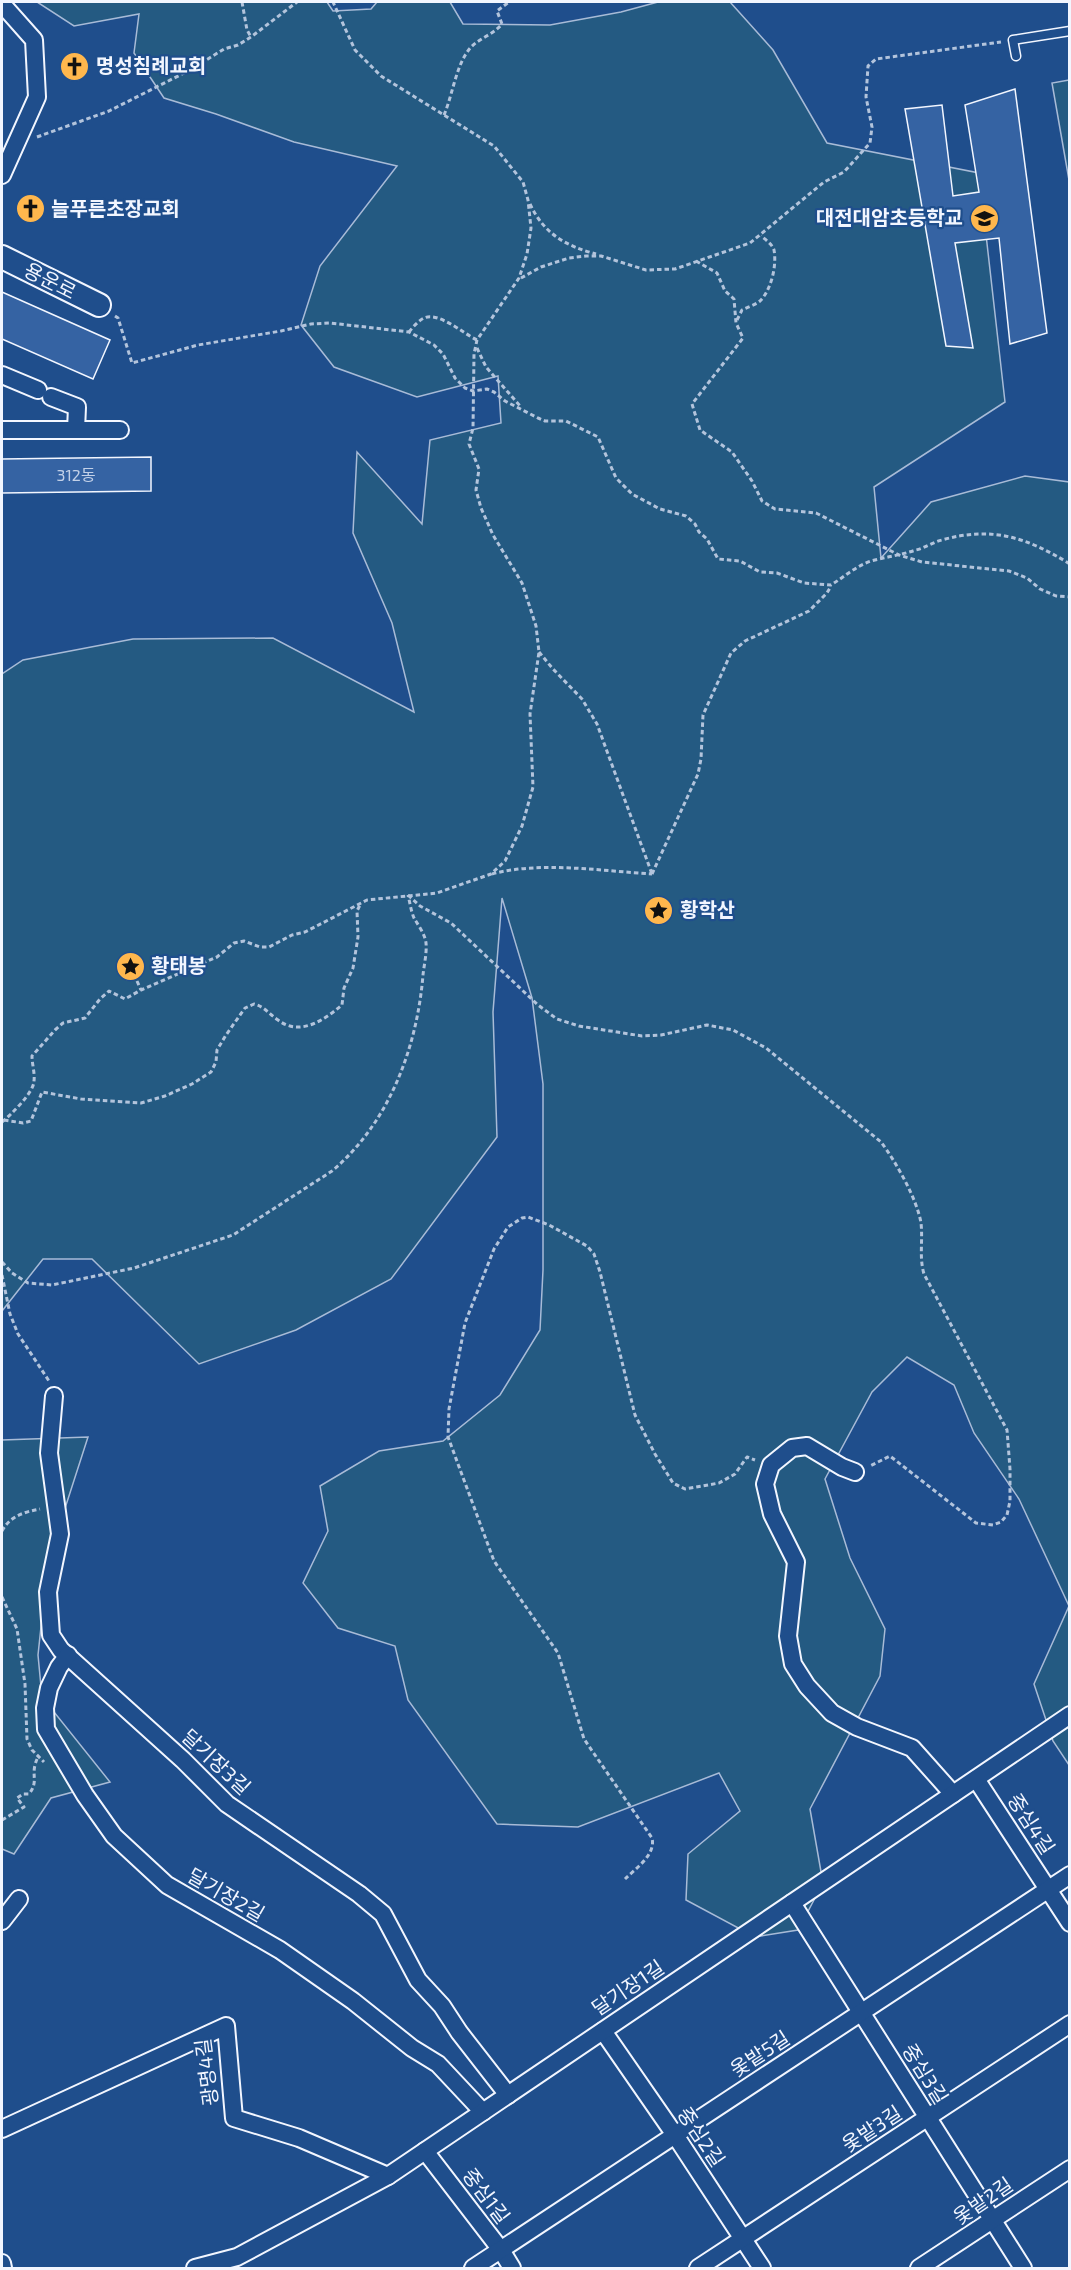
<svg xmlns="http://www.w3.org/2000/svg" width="1071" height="2270" viewBox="0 0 1071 2270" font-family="'Exo 2','Noto Sans KR',sans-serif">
<rect width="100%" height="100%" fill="#1f4e8c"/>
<!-- green -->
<g fill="#245a82" stroke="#a8bbd7" stroke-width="1.5">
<path d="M37,2H327L333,11L371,9L377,2H450L463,24L550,25L621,12L658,2H730L773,50L827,143L979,173L1005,402L874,487L881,558L931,502L1025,476L1069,482V1765L1053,1741L1034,1684L1069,1606L1019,1499L974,1433L954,1385L907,1357L872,1392L825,1479L850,1558L885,1629L880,1676L810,1809L823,1883L798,1930L755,1937L686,1900L688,1854L740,1811L719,1773L578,1827L497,1824L408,1700L395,1646L338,1628L303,1583L328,1531L320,1486L379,1451L443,1441L500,1395L540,1330L543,1270V1084L532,998L502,898L493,1012L497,1137L391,1279L296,1330L199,1364L92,1259H43L2,1311V674L23,660L133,639L273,638L414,712L392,623L353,533L357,452L422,524L430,440L501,423L498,376L417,397L334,367L301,325L320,266L397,166L294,142L216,114L164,98L134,53L139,14L74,26Z"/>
<path d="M1069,80H1070L1069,180L1052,83Z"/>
<path d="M88,1437L48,1561L38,1655L42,1697L110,1782L51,1798L14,1854L2,1849V1440Z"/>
</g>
<!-- building -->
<g fill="#3563a3" stroke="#f2f6ff" stroke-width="1.5">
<path d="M1015,89L1047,333L1010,344L999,238L955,243L973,348L946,346L905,109L942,105L953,196L979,192L965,105Z"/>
<path d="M2,292L110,340L93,379L2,339Z"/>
<path d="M151,457V491L2,493V459Z"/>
</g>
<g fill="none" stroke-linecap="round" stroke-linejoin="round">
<defs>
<path id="service" d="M1016,56L1013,40L1070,31"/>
<g id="minor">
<path d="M2,4L34,40L37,97L2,175"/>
<path d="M2,375L38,390"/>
<path d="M51,397L77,407L76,430"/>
<path d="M2,430H120"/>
<path d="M54,1396L49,1453L60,1534L48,1592L51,1635L61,1650L183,1760L227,1804L359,1894L383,1914L418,1980L442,2006L459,2032L508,2095"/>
<path d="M855,1472L842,1467L807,1446L792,1448L771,1465L765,1484L772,1514L796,1562L788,1636L793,1664L807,1686L832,1713L857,1727L912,1748L953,1794"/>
<path d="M68,1655L59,1667L49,1688L45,1708L46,1729L85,1795L114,1836L167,1885L280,1950L353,2001L412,2048L438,2064L483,2112"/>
<path d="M976,1779L1070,1923"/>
<path d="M792,1903L1023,2268"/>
<path d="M2,1921L19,1899"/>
<path d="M603,2031L675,2135L762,2268"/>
<path d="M2,2129L226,2026L234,2118L299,2138L388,2176"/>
<path d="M425,2151L501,2250L512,2268"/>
<path d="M2,2263L3,2268"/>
<path d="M195,2268L237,2257L388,2176L1070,1715"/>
<path d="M473,2268L1070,1875"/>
<path d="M698,2268L1070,2024"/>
<path d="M919,2268L1070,2169"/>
</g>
<path id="secondary" d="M2,257L99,305"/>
</defs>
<!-- service casing -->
<use href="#service" stroke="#f2f6ff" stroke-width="11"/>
<!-- minor casing -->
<use href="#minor" stroke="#f2f6ff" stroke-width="20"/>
<!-- secondary casing -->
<use href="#secondary" stroke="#f2f6ff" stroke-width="26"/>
<!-- path -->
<g stroke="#b3c4dc" stroke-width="3" stroke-dasharray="4.5 3" stroke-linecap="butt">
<path d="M242,2L247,30L251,37"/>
<path d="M444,115C453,94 456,64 471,47C480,38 494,34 502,24L497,11L509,2"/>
<path d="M37,137L109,111L190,70L224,49L238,45L251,37L297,2"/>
<path d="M530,204C544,234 566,246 596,254"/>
<path d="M696,261L717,273L725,291L734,299L736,323L743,338L692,404L700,430L732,452L752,481L762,501L775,509L816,513L899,555L922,562L1009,571L1027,578L1040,589L1056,596L1070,597"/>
<path d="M521,278L541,267L569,258L586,256H601L646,270L675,269L750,243L824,182L844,172L870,143L872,127L866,97L868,66L876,59L1001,42"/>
<path d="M115,316L118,318L132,363L198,345L281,331L311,324L330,323L409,332L434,345L443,354L455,378L465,388L473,391L487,389L494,392L505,401L538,418L545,421H566L598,437L616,478L632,494L660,509L686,516L695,524L699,532L707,539L718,559L740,561L760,572L777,573L804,583L831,585C844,577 856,566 871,561C886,557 901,555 916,550C925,548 933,542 942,540C992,526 1026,537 1070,564"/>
<path d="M737,320L742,310C748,307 755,305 760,301C771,290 777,266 774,250C772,244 766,240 761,236"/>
<path d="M409,332C413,327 418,321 424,318C438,311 464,334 477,340"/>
<path d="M477,348L486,367L521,407"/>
<path d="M539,652L553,669L582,699L597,724L652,874"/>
<path d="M492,874C540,861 602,871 652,874"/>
<path d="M652,874L698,774L701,759L703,715L731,653L745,641L809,611L827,593L831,586"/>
<path d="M408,895L420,906L451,923L538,1005L557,1019L579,1026L642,1036L661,1035L707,1025L733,1030L766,1048L881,1142C896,1162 917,1199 921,1223C923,1241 919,1257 924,1274L1007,1430L1010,1469V1501L1007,1515L1001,1522L993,1525L976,1523L890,1456L870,1466"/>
<path d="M137,981L141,990"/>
<path d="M4,1120L23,1123L31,1121L42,1092L81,1099L141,1103L165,1096L192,1084L211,1072L216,1062L217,1050L226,1035L245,1008L254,1004C265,1007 269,1014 278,1020C300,1037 324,1020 342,1005L344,988L353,968L358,937L357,911L360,905"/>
<path d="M2,1122C11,1115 34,1092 34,1081C35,1073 32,1064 32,1056L55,1030L63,1023L85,1018L100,999L109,991L125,999L141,990L217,957L234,943L244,941L260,947H269L292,935L305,932L367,900L437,893L491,874L505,861L522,826L533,787L530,714L539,652L536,626L522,583L493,535L481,508L476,490L479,469L469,444L473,428L474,354L477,340L519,278L527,254L531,228L528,200L523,182L494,146L381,76L355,50L333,2"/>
<path d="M2,1262L12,1273L28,1283L52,1285L134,1268L233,1235L332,1171C389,1123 417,1048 423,975C424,965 427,953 426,943C425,934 418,925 414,918C411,911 410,903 408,895"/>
<path d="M2,1275L10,1314L18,1334L49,1381"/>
<path d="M2,1531C10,1516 24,1512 40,1509"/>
<path d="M2,1597L17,1629L25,1684L27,1739L32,1750L44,1762"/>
<path d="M2,1820L24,1807L17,1798L23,1794H29C40,1780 29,1775 38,1757"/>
<path d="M625,1879C636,1868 656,1855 652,1838L584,1739L558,1653L494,1561L448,1437L449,1409L465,1323L494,1249L508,1227L522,1218L528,1217L549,1225L587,1246L594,1254L600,1272L635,1415L655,1454L673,1483L685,1489L719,1483L735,1474L747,1457L755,1460"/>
</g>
<!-- service -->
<use href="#service" stroke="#1f4e8c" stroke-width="8"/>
<!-- minor -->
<use href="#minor" stroke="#1f4e8c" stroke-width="16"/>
<!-- secondary -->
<use href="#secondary" stroke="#1f4e8c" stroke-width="22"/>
</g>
<!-- icons -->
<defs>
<symbol id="church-disc" viewBox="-11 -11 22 22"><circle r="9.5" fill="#ffb74d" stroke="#1f4e8c"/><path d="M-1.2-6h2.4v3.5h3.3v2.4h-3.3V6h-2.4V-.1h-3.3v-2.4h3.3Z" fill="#111"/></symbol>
<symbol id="school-disc" viewBox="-11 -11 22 22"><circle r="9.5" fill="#ffb74d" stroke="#1f4e8c"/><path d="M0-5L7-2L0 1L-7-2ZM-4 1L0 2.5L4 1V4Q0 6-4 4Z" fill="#111"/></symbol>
<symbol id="sight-disc" viewBox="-11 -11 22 22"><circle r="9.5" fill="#ffb74d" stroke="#1f4e8c"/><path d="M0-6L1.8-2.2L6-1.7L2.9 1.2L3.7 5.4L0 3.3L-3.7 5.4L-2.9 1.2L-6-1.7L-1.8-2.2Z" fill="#111"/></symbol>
</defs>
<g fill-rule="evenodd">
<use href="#church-disc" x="58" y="50" width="33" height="33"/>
<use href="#church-disc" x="14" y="192" width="33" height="33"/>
<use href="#school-disc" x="968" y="202" width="33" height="33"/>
<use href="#sight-disc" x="642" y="894" width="33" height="33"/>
<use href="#sight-disc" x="114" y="950" width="33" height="33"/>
</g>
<g text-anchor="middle" stroke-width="4.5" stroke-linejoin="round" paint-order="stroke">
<!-- number labels -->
<g font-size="16" fill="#c3d1e8">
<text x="76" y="481">312동</text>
</g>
<!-- poi labels -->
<g font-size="20" font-weight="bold" fill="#f2f6ff" stroke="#1f4e8c" text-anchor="start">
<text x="96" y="73">명성침례교회</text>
<text x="51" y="216">늘푸른초장교회</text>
<text x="963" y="225" text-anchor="end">대전대암초등학교</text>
<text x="680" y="917">황학산</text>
<text x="151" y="973">황태봉</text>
</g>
<!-- street labels -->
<g font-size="20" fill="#f2f6ff" stroke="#1f4e8c">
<text transform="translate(50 281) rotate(27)" y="7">용운로</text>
<text transform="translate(216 1762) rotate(43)" y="7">달기장3길</text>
<text transform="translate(1031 1824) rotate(57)" y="7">중심4길</text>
<text transform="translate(226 1895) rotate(30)" y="7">달기장2길</text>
<text transform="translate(628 1988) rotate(-34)" y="7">달기장1길</text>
<text transform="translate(760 2054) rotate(-33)" y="7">옻밭5길</text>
<text transform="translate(207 2072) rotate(-97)" y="7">광명4길</text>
<text transform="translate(925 2074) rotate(58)" y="7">중심3길</text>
<text transform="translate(872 2129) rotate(-33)" y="7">옻밭3길</text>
<text transform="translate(701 2137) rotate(56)" y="7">중심2길</text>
<text transform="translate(486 2196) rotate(53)" y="7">중심1길</text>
<text transform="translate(983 2201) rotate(-34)" y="7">옻밭2길</text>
</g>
</g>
<!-- border -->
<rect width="1071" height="2270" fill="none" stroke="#f2f6ff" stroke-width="6"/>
</svg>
